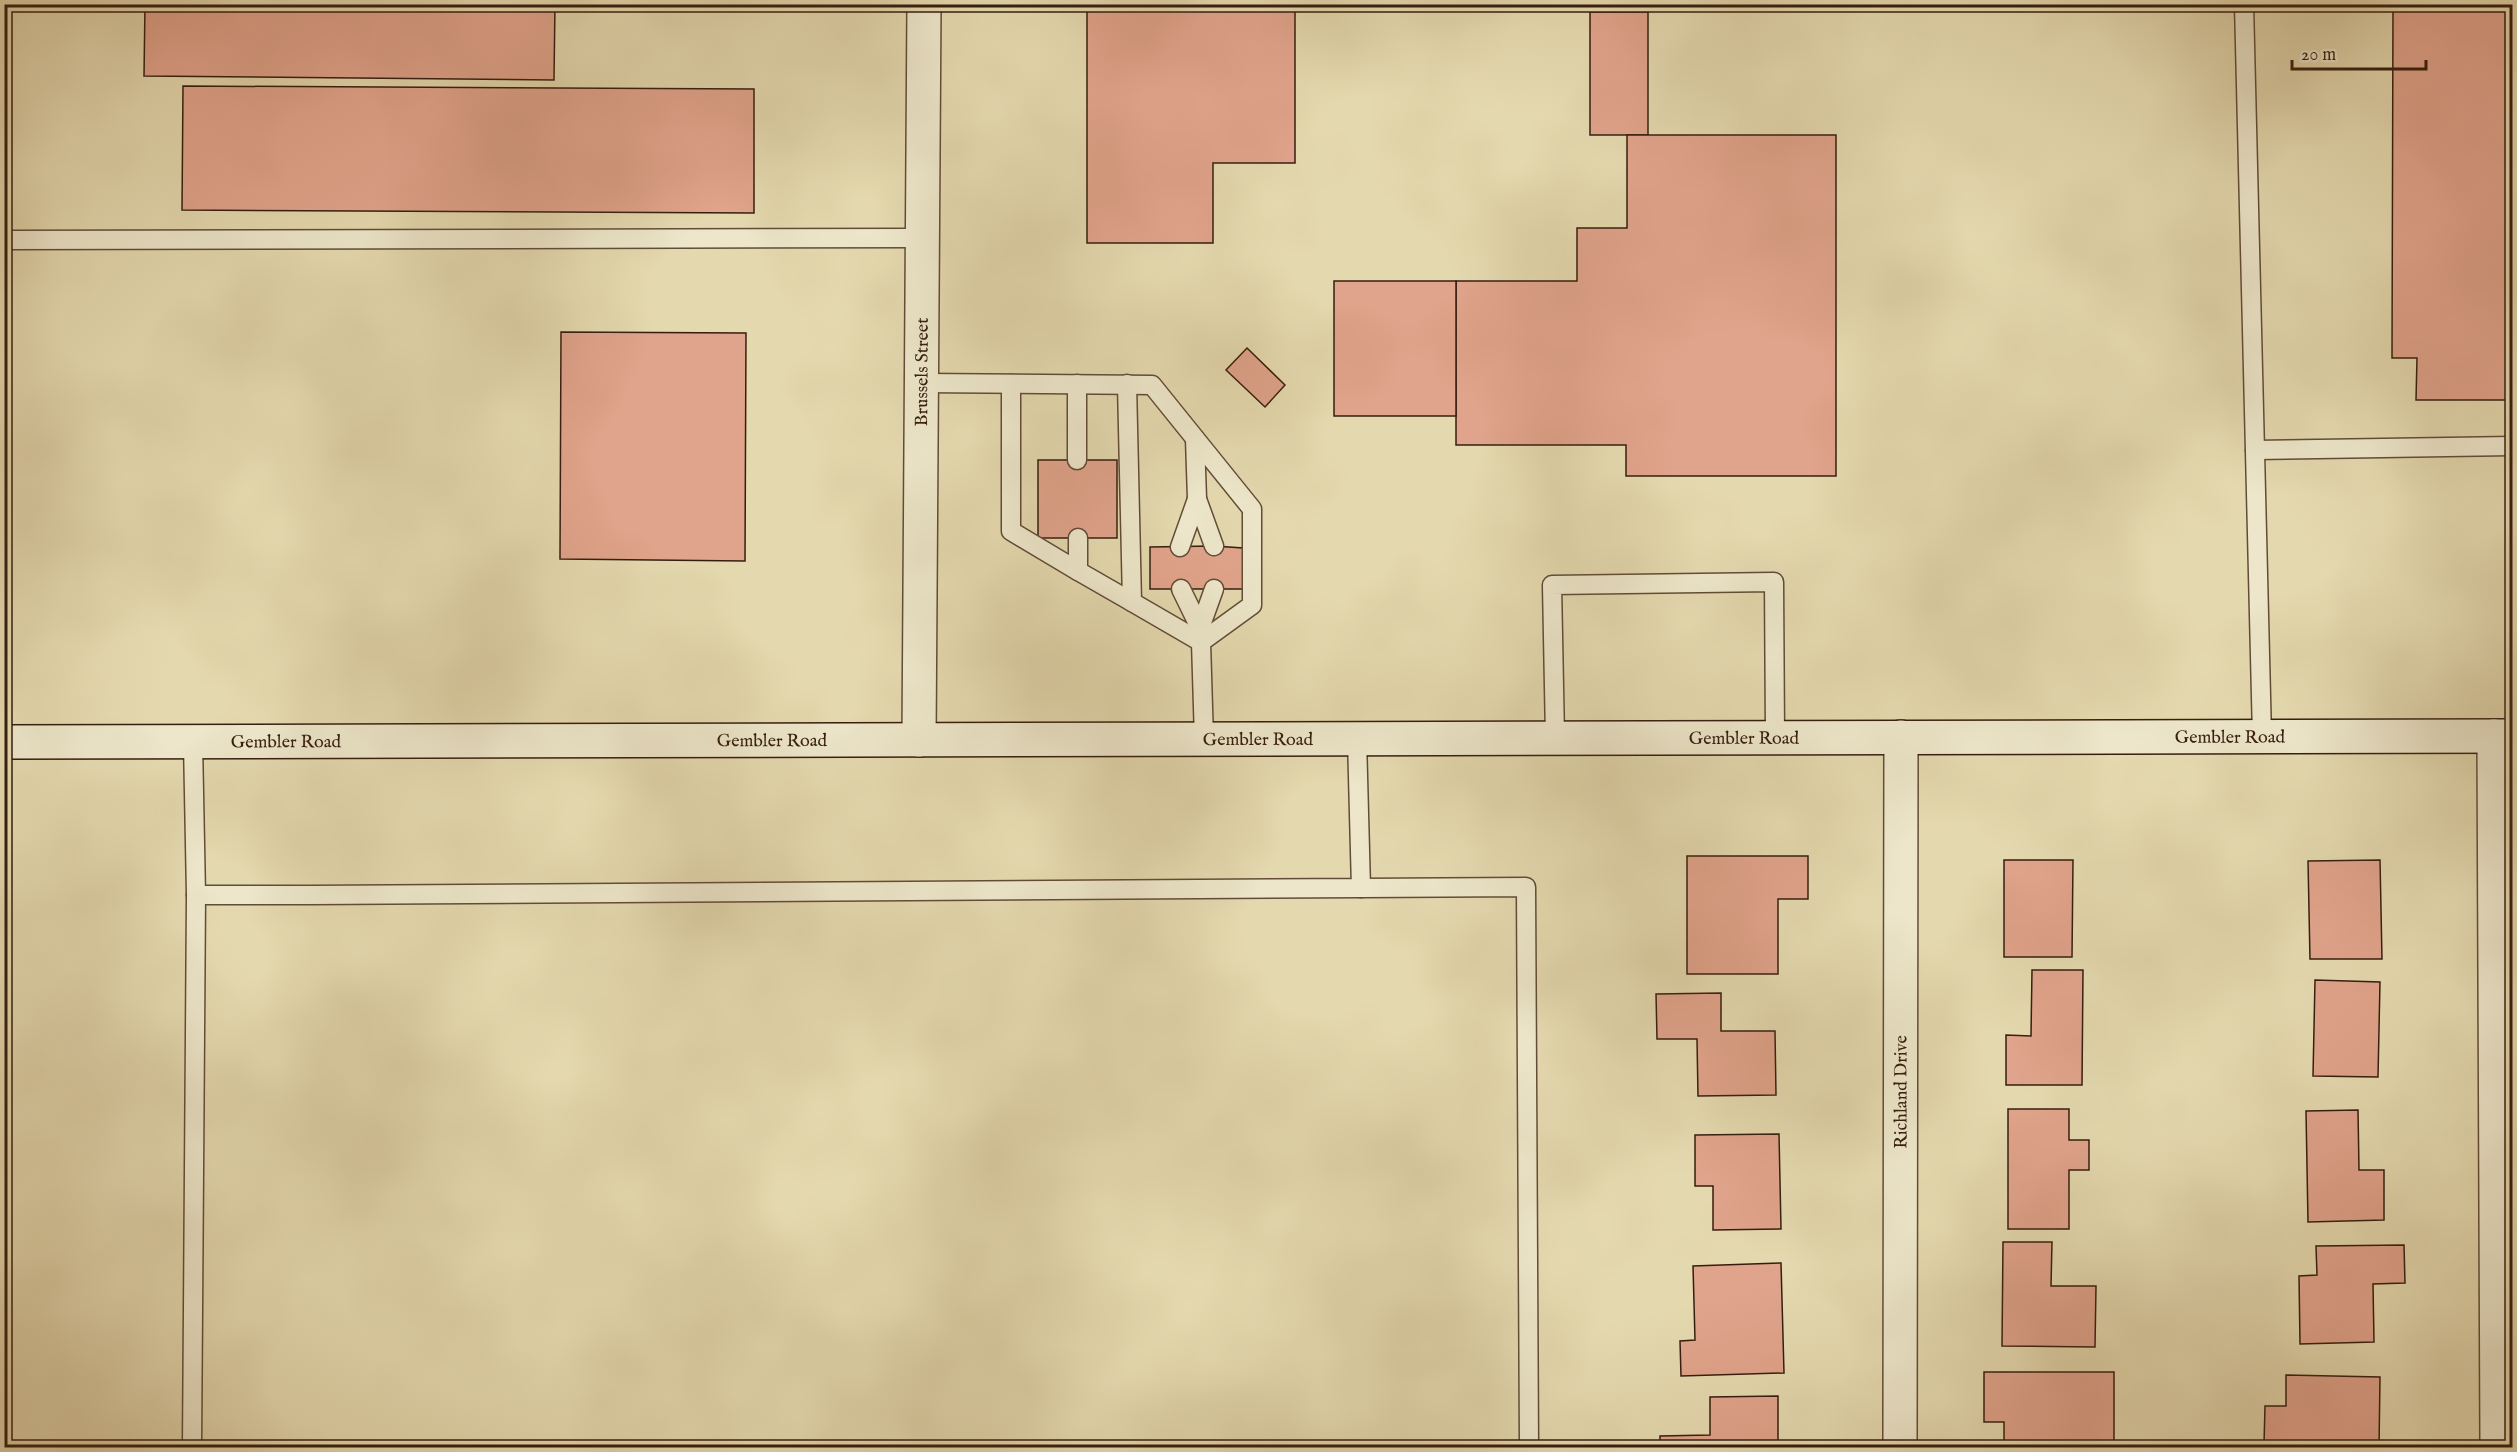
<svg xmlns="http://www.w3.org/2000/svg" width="2517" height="1452" viewBox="0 0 2517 1452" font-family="'IM FELL English',serif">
<rect width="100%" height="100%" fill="#e4d8ae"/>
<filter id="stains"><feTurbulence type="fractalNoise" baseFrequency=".00333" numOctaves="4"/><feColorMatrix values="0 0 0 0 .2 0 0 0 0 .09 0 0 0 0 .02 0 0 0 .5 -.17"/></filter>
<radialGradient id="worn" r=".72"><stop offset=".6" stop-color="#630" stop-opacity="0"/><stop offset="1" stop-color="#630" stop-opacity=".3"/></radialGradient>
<!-- building -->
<g fill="#e0a38b" stroke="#361e0f" stroke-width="1.5">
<path d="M145,4H555L554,80L144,76Z"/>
<path d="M1087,4H1295V163H1213V243H1087Z"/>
<path d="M2393,4H2512V400H2416L2417,358H2392Z"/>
<rect x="1590" y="12" width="58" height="123"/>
<path d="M183,86L754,89V213L182,210Z"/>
<path d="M1627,135H1836V476H1626V445H1456V281H1577V228H1627Z"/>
<rect x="1334" y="281" width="122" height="135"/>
<path d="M561,332L746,333L745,561L560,559Z"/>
<path d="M1247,348L1285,385L1265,407L1226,370Z"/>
<rect x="1038" y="460" width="79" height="78"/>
<path d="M1214,546L1243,548V589H1150V547Z"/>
<path d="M1687,856H1808V899H1778V974H1687Z"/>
<path d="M2004,860H2073L2072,957H2004Z"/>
<path d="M2380,860L2382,959H2310L2308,861Z"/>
<path d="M2032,970H2083L2082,1085H2006V1035L2031,1036Z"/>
<path d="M2315,980L2380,982L2378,1077L2313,1076Z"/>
<path d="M1721,993V1031H1775L1776,1095L1698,1096L1697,1039H1657L1656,994Z"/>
<path d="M2008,1109H2069V1140H2089V1170H2069V1229H2008Z"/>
<path d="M2358,1110L2359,1170H2384V1220L2308,1222L2306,1111Z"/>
<path d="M1779,1134L1781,1229L1713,1230V1186H1695V1135Z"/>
<path d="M2003,1242H2052L2051,1286H2096L2095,1347L2002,1346Z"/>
<path d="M2404,1245L2405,1283L2373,1284L2374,1342L2300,1344L2299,1276L2317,1275L2316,1246Z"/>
<path d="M1781,1263L1784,1373L1681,1376L1680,1341L1695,1340L1693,1266Z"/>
<path d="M1984,1372H2114V1448H2004V1422H1984Z"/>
<path d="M2286,1375L2380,1377L2379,1448H2280V1445L2264,1444L2265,1406H2286Z"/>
<path d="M1778,1396V1448H1660V1436L1710,1435V1397Z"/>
</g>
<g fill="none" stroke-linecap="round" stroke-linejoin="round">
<defs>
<g id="lane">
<path d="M2244,4L2262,737"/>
<path d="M4,240L922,238"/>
<path d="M922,383L1152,385L1252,509V605L1201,642L1204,740"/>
<path d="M1011,384V531L1078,571"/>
<path d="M1077,384V460"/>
<path d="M1127,384L1132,602L1201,642"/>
<path d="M1195,439L1197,499L1214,546"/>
<path d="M2255,450L2512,446"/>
<path d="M1078,538V571L1132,602"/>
<path d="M1180,547L1197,499"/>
<path d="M1181,589L1200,628"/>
<path d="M1201,642L1200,628L1214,589"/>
<path d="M1555,738L1552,585L1774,582L1775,737"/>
<path d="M193,742L196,895H311L1361,888L1357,739"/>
<path d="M1361,888L1526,887L1529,1448"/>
<path d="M192,1448L196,895"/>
</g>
<g id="street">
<path d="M2494,736L2497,1448"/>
<path id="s1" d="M919,740L924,4"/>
<path id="s2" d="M1900,1448L1901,737"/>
</g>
<g id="secondary">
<path id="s3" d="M4,742L2512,736"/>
</g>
</defs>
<!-- lane casing -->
<use href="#lane" stroke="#624c37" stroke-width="21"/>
<!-- street casing -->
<use href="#street" stroke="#624c37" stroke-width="36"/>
<!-- secondary casing -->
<use href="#secondary" stroke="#361e0f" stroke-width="36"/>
<!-- lane -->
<use href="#lane" stroke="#ede6ca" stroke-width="18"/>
<!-- street -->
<use href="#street" stroke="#ede6ca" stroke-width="33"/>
<!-- secondary -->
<use href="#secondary" stroke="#ede6ca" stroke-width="33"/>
</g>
<g text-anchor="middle" stroke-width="6" stroke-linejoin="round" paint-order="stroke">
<!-- street labels -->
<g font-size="18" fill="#361e0f" stroke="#ede6ca">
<text dy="6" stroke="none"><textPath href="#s1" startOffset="368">Brussels Street</textPath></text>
<text dy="6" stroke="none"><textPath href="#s3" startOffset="2226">Gembler Road</textPath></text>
<text dy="6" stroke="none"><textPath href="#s3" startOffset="1740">Gembler Road</textPath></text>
<text dy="6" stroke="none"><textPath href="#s3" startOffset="1254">Gembler Road</textPath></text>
<text dy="6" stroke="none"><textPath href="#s3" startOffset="768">Gembler Road</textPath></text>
<text dy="6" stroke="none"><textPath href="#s3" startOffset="282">Gembler Road</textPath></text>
<text dy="6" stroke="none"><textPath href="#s2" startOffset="356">Richland Drive</textPath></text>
</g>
</g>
<!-- margin -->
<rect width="2517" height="1452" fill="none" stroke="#e4d8ae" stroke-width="24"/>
<rect x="6" y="6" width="2505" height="1440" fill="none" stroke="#361e0f" stroke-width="3"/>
<rect x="12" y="12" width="2493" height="1428" fill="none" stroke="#361e0f" stroke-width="1.5"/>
<!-- scale -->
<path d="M2292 60v9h134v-9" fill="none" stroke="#361e0f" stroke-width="3"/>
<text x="2301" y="60" font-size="18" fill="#361e0f" stroke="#ede6ca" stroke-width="4.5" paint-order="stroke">20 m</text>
<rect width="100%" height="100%" filter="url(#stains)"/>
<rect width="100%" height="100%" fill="url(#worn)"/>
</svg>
